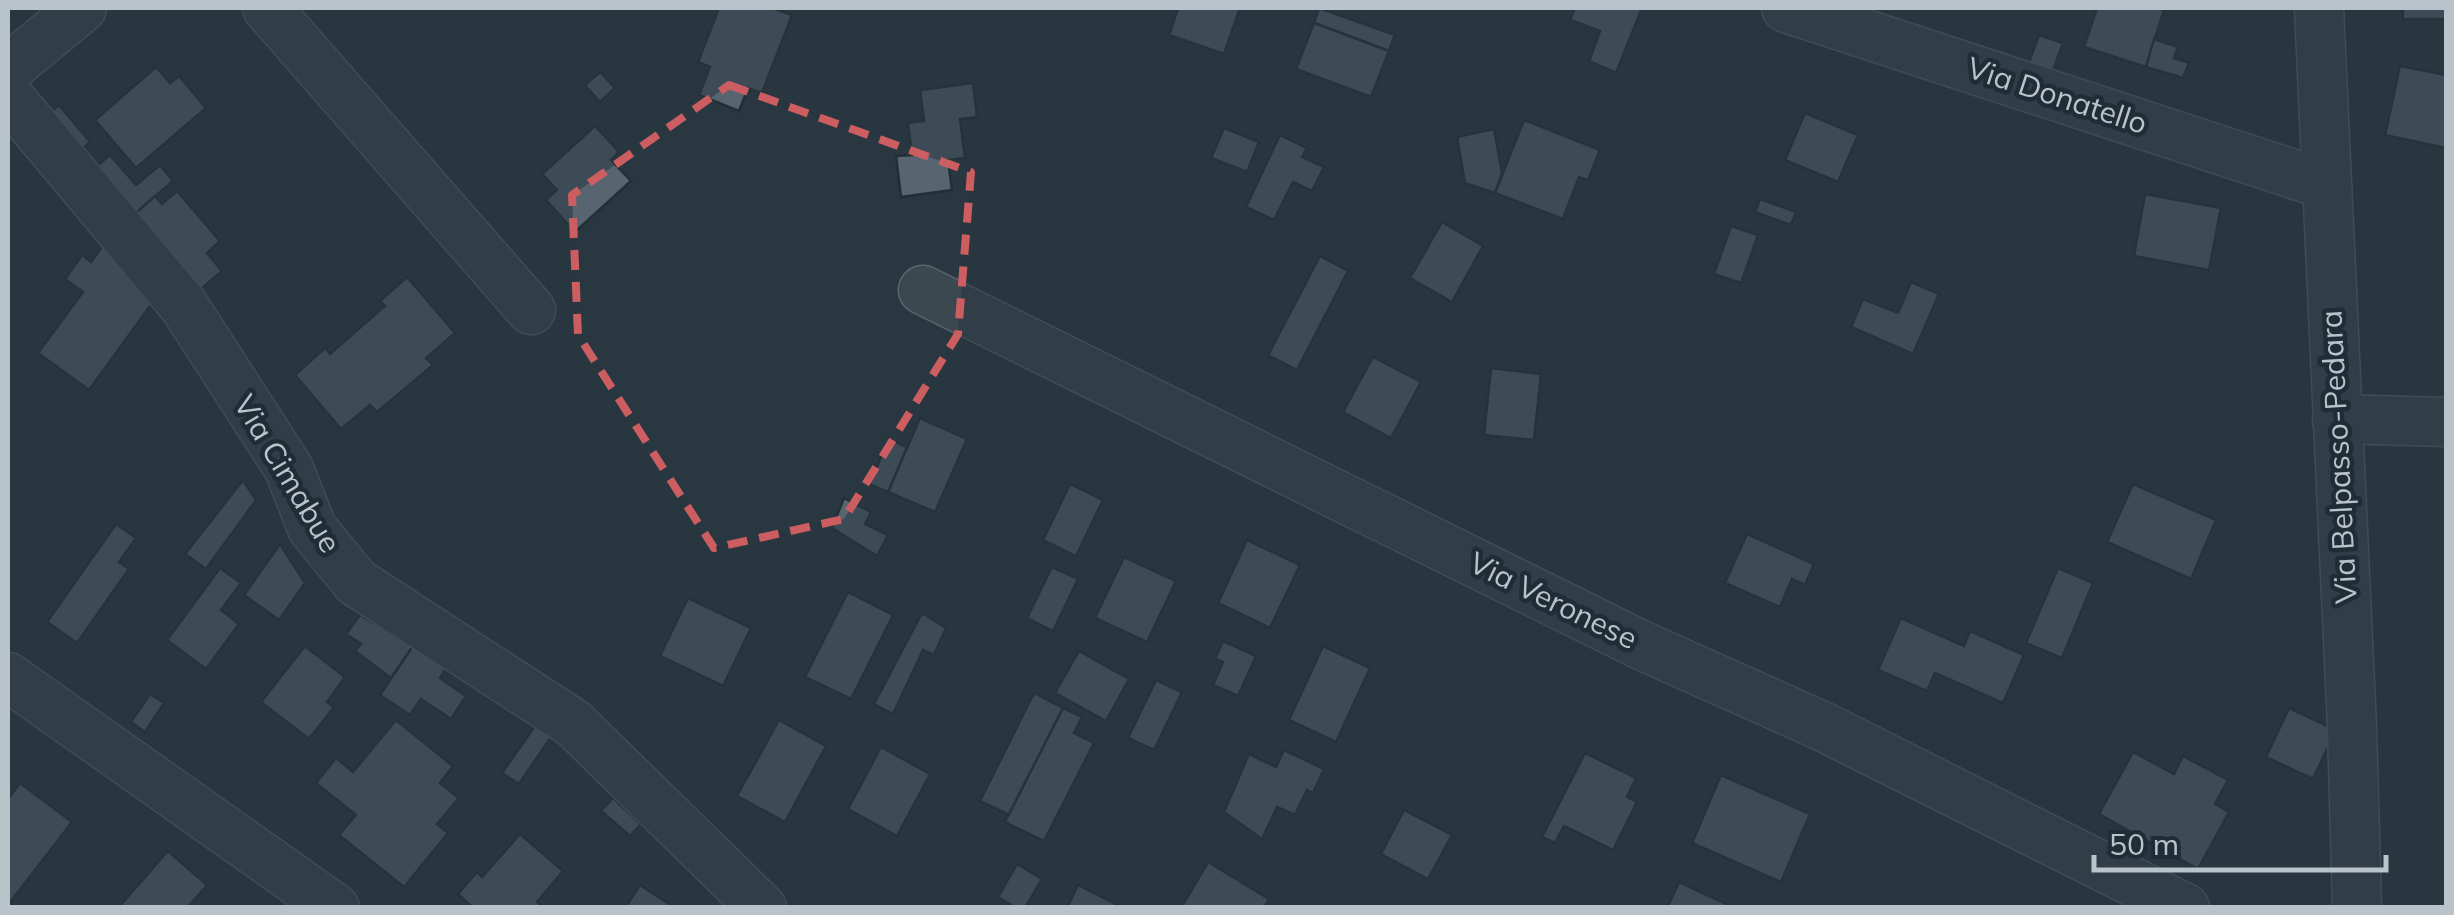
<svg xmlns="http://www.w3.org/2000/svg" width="2454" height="915" viewBox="0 0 2454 915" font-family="Mulish,sans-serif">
<rect width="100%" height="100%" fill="#283740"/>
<!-- building -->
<g fill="#566570" stroke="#232f37" stroke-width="2.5">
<path d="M719,8H772L792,15L762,93L748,88L739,111L699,95L710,67L698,62Z"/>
<path d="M1178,8H1240L1224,54L1169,35Z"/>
<path d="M1319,8L1395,35L1389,51L1314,23Z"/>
<path d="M1575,8H1642L1616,73L1589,61L1600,31L1570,20Z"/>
<path d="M2097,8H2156L2164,10L2146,67L2084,47Z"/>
<rect x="2403" y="8" width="43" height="11"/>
<path d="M1314,23L1389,51L1371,97L1296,69Z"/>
<path d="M2039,35L2063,43L2051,76L2027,68Z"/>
<path d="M2154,39L2178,47L2174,58L2189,63L2183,78L2146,67Z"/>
<path d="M2400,66L2446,75V148L2385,135Z"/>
<path d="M156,67L170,83L179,76L206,108L136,168L95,120Z"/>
<path d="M600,72L615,88L600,102L585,85Z"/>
<path d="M973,83L977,117L960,119L965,158L948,160L952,190L901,197L896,156L912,155L908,123L924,121L920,90Z"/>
<path d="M59,105L90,142L83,148L98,165L110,155L136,185L160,165L173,181L129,219L43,119Z"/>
<path d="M1805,113L1858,135L1838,182L1785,160Z"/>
<path d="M1524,120L1600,150L1588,180L1579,177L1563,219L1495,193Z"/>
<path d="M595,126L619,152L611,160L631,181L575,232L546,200L557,190L542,174Z"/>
<path d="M1224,128L1259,142L1247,172L1211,158Z"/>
<path d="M1494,129L1502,173L1495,193L1465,183L1457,137Z"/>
<path d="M1280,135L1307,148L1302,157L1324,167L1312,191L1293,182L1274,220L1246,207Z"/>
<path d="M177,191L220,241L207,253L222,271L194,295L129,219L155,196L162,204Z"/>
<path d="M2145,194L2221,208L2209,270L2134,256Z"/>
<path d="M1760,199L1796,212L1791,225L1755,212Z"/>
<path d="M1442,222L1483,246L1452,302L1410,278Z"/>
<path d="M1731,226L1758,235L1741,283L1714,274Z"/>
<path d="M108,238L158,295L89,390L38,353L83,292L65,279L82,255L91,262Z"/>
<path d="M1320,256L1348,271L1297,370L1268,355Z"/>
<path d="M407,277L455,333L426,358L433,365L377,412L370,405L341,429L295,375L325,348L330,354L385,306L380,301Z"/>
<path d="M1911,282L1939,294L1913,354L1851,327L1863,299L1898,313Z"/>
<path d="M1373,357L1421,382L1391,438L1343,412Z"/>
<path d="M1491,368L1541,374L1534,440L1484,435Z"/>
<path d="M920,418L967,439L935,512L888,492Z"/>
<path d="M889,439L907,447L888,492L869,484Z"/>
<path d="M243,480L256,500L206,569L185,554Z"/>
<path d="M1070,484L1103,500L1076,556L1043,540Z"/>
<path d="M2133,484L2216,520L2191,579L2107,542Z"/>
<path d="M844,498L871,512L865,524L888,535L877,556L832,528Z"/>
<path d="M116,524L136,538L119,562L129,569L77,643L47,622Z"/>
<path d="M1747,534L1814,564L1805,585L1792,579L1780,607L1725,583Z"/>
<path d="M1247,540L1300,565L1270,628L1218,603Z"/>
<path d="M280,544L305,583L279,620L244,595Z"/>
<path d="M1124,557L1176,581L1147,642L1095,618Z"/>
<path d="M1052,567L1078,579L1053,631L1027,618Z"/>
<path d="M220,568L241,583L221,610L239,624L206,669L167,640Z"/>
<path d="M2058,568L2093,583L2062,658L2026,643Z"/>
<path d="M848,592L893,615L851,699L805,677Z"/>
<path d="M688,598L751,628L723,686L660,656Z"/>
<path d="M922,613L946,628L934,655L923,650L893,714L874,704Z"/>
<path d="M360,615L413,646L391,678L355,651L361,644L346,634Z"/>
<path d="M1901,618L1964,646L1970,631L2024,655L2003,703L1935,673L1927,691L1878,670Z"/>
<path d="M1223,641L1256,656L1238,696L1213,685L1223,662L1215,659Z"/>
<path d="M305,646L345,677L327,702L334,707L309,739L261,702Z"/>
<path d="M413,646L446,669L440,678L466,696L451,719L421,699L410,715L380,695Z"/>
<path d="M1323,646L1370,668L1336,742L1289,720Z"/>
<path d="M1079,651L1129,679L1106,721L1055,693Z"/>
<path d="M1156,680L1182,692L1154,750L1128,738Z"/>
<path d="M1034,693L1063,708L1009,815L980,801Z"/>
<path d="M150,694L164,703L145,732L131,722Z"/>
<path d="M1063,708L1082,717L1074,733L1094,743L1044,841L1005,822Z"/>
<path d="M2289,708L2336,730L2313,779L2266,757Z"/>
<path d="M396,720L453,766L440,783L459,798L437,824L448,833L404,887L339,835L356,815L316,783L336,758L353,772Z"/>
<path d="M779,720L826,746L785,822L737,796Z"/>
<path d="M535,726L551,737L519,784L502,773Z"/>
<path d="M881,747L930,774L897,836L848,809Z"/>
<path d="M1284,750L1324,769L1313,793L1307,790L1295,815L1277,807L1262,839L1224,812L1249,754L1276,767Z"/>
<path d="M2133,752L2174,774L2183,756L2228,780L2215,804L2229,812L2198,869L2099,814Z"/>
<path d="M1585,753L1636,778L1627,797L1637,802L1613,850L1564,826L1555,843L1542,837Z"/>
<path d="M1721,775L1810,814L1781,882L1692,843Z"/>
<path d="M20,783L72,822L8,905V799Z"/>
<path d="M613,798L641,824L630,836L601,811Z"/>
<path d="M1404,810L1452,835L1428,879L1381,854Z"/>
<path d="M520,834L563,871L537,902L541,905L540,908H473L458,894L477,872L482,877Z"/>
<path d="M168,851L207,885L187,908H118Z"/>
<path d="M1208,862L1269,899L1264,908H1181Z"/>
<path d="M1017,864L1042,879L1025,908H1016L998,897Z"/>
<path d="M1679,882L1735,908H1667Z"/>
<path d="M640,885L669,904L667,908H625Z"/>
<path d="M1078,885L1123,908H1067Z"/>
</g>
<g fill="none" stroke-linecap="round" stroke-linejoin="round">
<defs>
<g id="minor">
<path d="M267,8L531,310"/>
<path d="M1786,8L2327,185"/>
<path d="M2319,8L2352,727L2357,908"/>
<path d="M8,69L82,8"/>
<path d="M8,96L184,306L289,469L312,528L356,582L573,723L762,908"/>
<path d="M923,290L1643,646L1824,727L2185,908"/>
<path d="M2337,419L2446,422"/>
<path d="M8,677L335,908"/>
</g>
</defs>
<!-- minor casing -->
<use href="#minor" stroke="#5a666d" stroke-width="51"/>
<!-- minor -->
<use href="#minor" stroke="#3c4850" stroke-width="48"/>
</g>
<!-- marked area -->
<path d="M0 0H2454V915H0ZM729,85L971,172L958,334L844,519L714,548L578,335L572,195Z" fill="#283740" fill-opacity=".55" fill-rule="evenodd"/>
<path fill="none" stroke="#cc5e61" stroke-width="8" stroke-dasharray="20 12" stroke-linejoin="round" d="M729,85L971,172L958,334L844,519L714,548L578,335L572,195Z"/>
<g text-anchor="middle" stroke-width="9" stroke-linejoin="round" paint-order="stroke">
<!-- street labels -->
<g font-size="30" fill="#b9c3ca" stroke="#212d36">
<text transform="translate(2057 96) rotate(18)" y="10">Via Donatello</text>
<text transform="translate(2339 457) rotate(-93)" y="10">Via Belpasso-Pedara</text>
<text transform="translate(287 474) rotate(59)" y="10">Via Cimabue</text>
<text transform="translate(1553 601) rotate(26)" y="10">Via Veronese</text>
</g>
</g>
<!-- border -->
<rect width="2454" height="915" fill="none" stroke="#b9c3ca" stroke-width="20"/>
<!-- scale -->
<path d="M2094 855v15h292v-15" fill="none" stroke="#b9c3ca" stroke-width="5"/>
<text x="2109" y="855" font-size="30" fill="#b9c3ca" stroke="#212d36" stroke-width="8" paint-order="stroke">50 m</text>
</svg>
